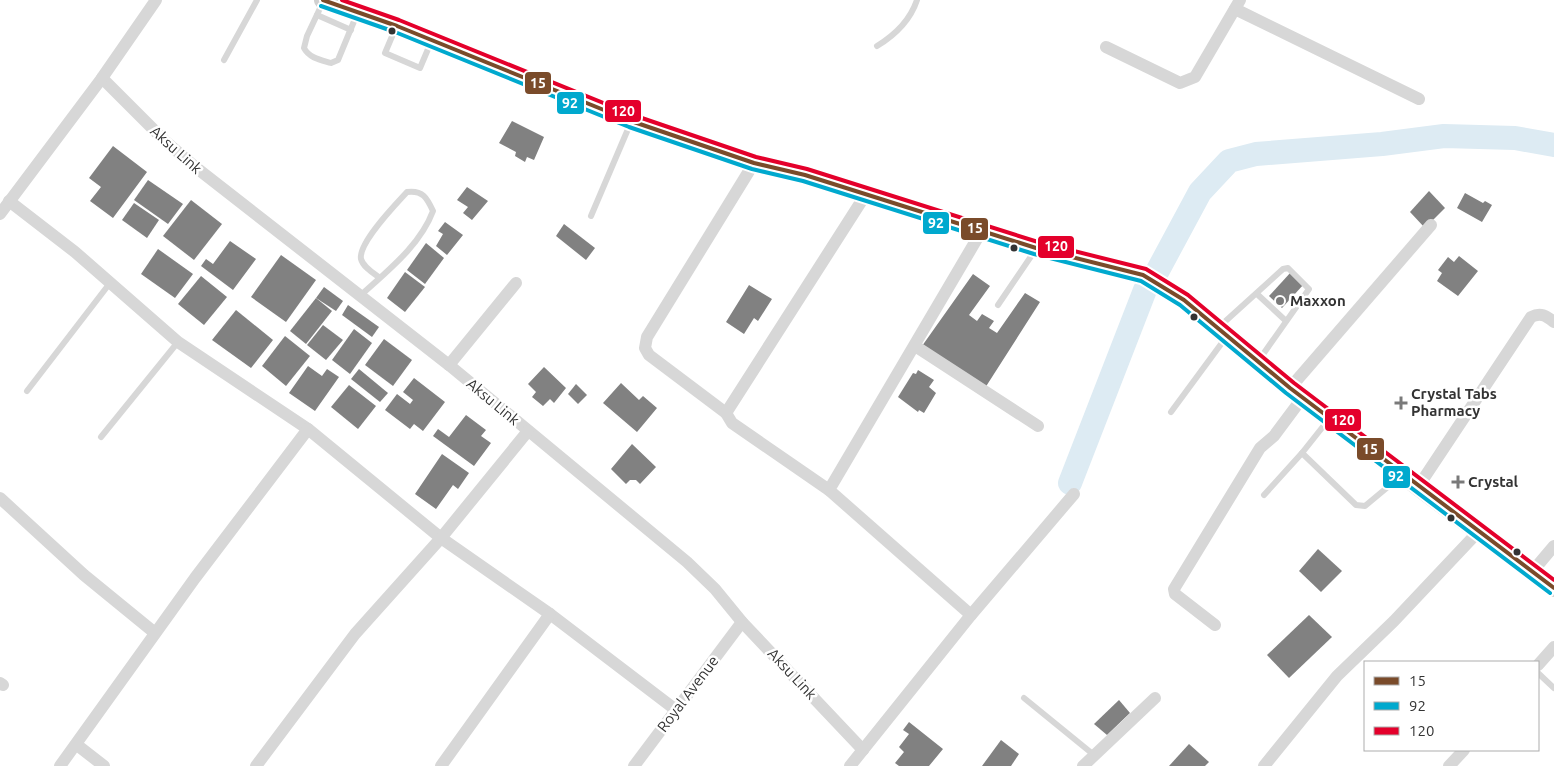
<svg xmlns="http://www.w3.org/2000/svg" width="1554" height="766" viewBox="0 0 1554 766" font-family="Ubuntu,sans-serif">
<rect width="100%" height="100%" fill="#fff"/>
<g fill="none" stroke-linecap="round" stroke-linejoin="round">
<!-- river -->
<g stroke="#ddebf3" stroke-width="24">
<path d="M1157,272L1200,192L1229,161L1256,154L1382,144L1444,136L1515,138L1554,145"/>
<path d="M1070,483L1145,290"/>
</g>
</g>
<!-- building -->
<g fill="#818181">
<path d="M512,121L544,137L534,160L527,157L525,162L515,156L516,152L499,143Z"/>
<path d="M113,146L147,172L113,218L90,201L101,187L89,178Z"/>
<path d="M148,180L183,204L168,224L134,200Z"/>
<path d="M467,187L488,201L472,220L463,213L468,207L457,200Z"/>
<path d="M1429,191L1445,208L1425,228L1410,212Z"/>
<path d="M1465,193L1483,203L1485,201L1492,205L1482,222L1457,208Z"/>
<path d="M191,200L222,224L194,260L163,236Z"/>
<path d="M134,203L159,220L147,238L122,220Z"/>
<path d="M445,222L463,235L447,255L436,246L443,234L438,231Z"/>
<path d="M564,224L595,248L586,260L556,236Z"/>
<path d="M230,241L256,259L233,290L201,266L206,259L213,264Z"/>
<path d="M426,243L444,258L425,284L407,270Z"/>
<path d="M158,249L193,274L175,298L141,274Z"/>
<path d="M281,255L316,280L286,322L251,297Z"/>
<path d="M1459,256L1478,271L1458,296L1437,281L1442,273L1438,270L1448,257L1454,262Z"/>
<path d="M405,272L425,287L405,312L387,298Z"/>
<path d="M1291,272L1304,284L1282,308L1269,296Z"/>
<path d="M973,274L990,286L969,315L977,321L982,314L994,321L989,328L997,333L1025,293L1040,302L985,388L922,346Z"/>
<path d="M201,276L227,297L204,325L178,304Z"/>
<path d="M749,285L772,299L758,321L754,318L744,334L726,322Z"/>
<path d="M324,287L343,301L336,311L316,298Z"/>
<path d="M316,298L332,311L306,344L290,331Z"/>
<path d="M348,305L379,327L372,337L342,315Z"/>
<path d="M236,310L273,340L251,368L212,340Z"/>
<path d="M323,325L343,340L326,360L307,345Z"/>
<path d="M354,329L372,343L350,374L332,360Z"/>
<path d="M285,336L310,356L286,386L262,366Z"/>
<path d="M384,339L412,360L393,386L365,365Z"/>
<path d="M308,366L322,376L327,369L339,377L315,411L289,393Z"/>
<path d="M544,367L566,388L554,403L550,399L543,406L532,397L536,392L528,384Z"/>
<path d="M359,369L388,393L380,402L351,379Z"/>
<path d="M918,370L934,380L929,387L936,393L924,413L919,410L918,412L898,397L913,373L916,374Z"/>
<path d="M414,378L445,402L423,431L414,424L410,429L385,410L397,394L410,404L413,400L403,392Z"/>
<path d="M621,383L639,400L643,396L657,408L637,432L603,403Z"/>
<path d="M576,384L587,395L578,404L568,394Z"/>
<path d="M349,385L376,406L358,429L331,407Z"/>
<path d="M466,415L486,430L481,436L491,443L474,466L433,436L438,429L449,437Z"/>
<path d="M632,444L656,467L640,484L636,480H630L626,484L611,469Z"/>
<path d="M442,454L469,473L458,489L453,485L436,509L415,494Z"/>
<path d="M1318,549L1342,571L1321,592L1299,571Z"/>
<path d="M1309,615L1332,637L1289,678L1267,655Z"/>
<path d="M1119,700L1130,713L1107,735L1094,724Z"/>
<path d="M909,722L943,749L929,766H899L895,763L904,752L899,747L909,734L903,730Z"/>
<path d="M1001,740L1019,754L1011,766H982Z"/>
<path d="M1189,744L1209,762L1205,766H1169Z"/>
</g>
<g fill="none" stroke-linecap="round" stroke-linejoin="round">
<!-- lane -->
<g stroke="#d7d7d7" stroke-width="6">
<path d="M323,2L307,36L304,48C309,58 321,60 331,63L338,60L357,14"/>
<path d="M317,15L351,30"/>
<path d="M396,27L385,53L420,68L431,42"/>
<path d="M877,46C895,35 910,21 917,0"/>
<path d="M224,60L257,0"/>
<path d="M591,216L631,122"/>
<path d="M1257,294L1286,321"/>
<path d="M360,296C386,272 420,246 433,211C427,198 423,190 407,192C396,204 358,243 361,259C363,267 373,273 380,278"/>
<path d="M998,305L1036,249"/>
<path d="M1219,327L1283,269L1288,268L1309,289L1259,360"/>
<path d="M27,391L110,283"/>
<path d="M1171,412L1227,336"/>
<path d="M1329,419L1302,453L1356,505L1365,506L1401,476"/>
<path d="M101,437L178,342"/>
<path d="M1264,495L1302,453"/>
<path d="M1538,673L1554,688"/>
<path d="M1024,698L1094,755"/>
</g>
<!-- street -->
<g stroke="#d7d7d7" stroke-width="12">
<path d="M1235,9L1419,99"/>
<path d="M1106,47L1180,83L1195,77L1240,0"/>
<path d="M102,78L165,141L194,166L449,365L687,562L715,589L742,622L863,750"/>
<path d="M9,201L75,252L178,342L308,429L441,538L550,614L676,710"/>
<path d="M0,214L102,78L156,0"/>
<path d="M915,346L1038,426"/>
<path d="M449,365L516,283"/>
<path d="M1290,388L1431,225"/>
<path d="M726,413L649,355L645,348L647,337L754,163"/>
<path d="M1418,487L1531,317C1541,312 1546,316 1554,322"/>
<path d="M829,490L732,423L726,413L866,194"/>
<path d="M0,498L84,575L155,633"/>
<path d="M1532,572L1554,546"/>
<path d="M971,615L829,490L981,232"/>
<path d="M1215,625L1175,594L1174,589L1260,448L1274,436L1303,397"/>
<path d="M1538,665L1554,647"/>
<path d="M0,683L3,685"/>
<path d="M77,745L104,766"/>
<path d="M60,766L195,578L308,429"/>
<path d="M256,766L355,634L441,538L528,431"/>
<path d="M441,766L550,614"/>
<path d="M634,766L742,622"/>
<path d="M850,766L971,615L1074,494"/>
<path d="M1083,766L1155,698"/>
<path d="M1264,766L1337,676L1394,621L1478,532"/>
<path d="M1449,766L1464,750"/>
</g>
<!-- secondary -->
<path stroke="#d0d0d0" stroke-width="18" d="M323,0L397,26L631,121L754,163L805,175L1036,248L1143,275L1184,300L1290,388L1418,487L1554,588"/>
<defs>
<path id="bus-1" d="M323,0L397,26L631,121L754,163L805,175L1036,248L1143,275L1184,300L1290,388L1554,588"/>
<path id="bus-2" d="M321,6L395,32L629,127L752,169L803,181L1034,254L1141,281L1180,305L1286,393L1550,593"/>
<path id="bus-3" d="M342,0L399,20L633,115L756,157L807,169L1038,242L1146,269L1188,295L1294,383L1554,580"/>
</defs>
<!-- bus-1 casing -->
<use href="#bus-1" stroke="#fff" stroke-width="8"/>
<!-- bus-2 casing -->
<use href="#bus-2" stroke="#fff" stroke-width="8"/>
<!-- bus-3 casing -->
<use href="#bus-3" stroke="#fff" stroke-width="8"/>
<!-- bus-1 -->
<use href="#bus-1" stroke="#7a4b2a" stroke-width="4"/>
<!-- bus-2 -->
<use href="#bus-2" stroke="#00a9ce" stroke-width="4"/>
<!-- bus-3 -->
<use href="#bus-3" stroke="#e4002b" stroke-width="4"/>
</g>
<!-- markers -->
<g fill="#333" stroke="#fff" stroke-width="2">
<circle cx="392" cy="31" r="4.5"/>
<circle cx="1014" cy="248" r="4.5"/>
<circle cx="1194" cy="317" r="4.5"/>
<circle cx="1451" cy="518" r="4.5"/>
<circle cx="1517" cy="552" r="4.5"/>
</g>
<g fill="#7a7a7a" stroke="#fff" stroke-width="2">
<circle cx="1280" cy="301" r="5"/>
<path d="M1398.5 395.5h5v5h5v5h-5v5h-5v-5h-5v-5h5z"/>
<path d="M1455.5 474.5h5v5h5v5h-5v5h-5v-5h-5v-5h5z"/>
</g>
<g text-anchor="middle" stroke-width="5" stroke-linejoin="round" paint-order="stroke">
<!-- street labels -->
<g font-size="15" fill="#333" stroke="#fff">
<text transform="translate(176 150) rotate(42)" y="5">Aksu Link</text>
<text transform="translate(493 402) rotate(40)" y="5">Aksu Link</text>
<text transform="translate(792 674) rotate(47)" y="5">Aksu Link</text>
<text transform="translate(688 694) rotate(-53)" y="5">Royal Avenue</text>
</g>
<!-- poi labels -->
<g font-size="15" font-weight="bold" fill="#333" stroke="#fff" text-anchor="start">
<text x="1290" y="306">Maxxon</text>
<text x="1411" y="399">Crystal Tabs<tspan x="1411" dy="17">Pharmacy</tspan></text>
<text x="1468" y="487">Crystal</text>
</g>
</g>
<g stroke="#fff" stroke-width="2">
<rect x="524" y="71" width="28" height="24" rx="5" fill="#7a4b2a"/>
<rect x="556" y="91" width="29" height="24" rx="5" fill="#00a9ce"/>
<rect x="604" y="99" width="38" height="24" rx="5" fill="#e4002b"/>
<rect x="922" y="211" width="28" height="24" rx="5" fill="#00a9ce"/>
<rect x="960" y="217" width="29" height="24" rx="5" fill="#7a4b2a"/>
<rect x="1037" y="235" width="38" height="24" rx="5" fill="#e4002b"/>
<rect x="1324" y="408" width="38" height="24" rx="5" fill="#e4002b"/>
<rect x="1356" y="437" width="29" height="24" rx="5" fill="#7a4b2a"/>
<rect x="1382" y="465" width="29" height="24" rx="5" fill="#00a9ce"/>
</g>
<g font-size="14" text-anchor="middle" font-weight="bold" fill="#fff">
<text x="538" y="88">15</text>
<text x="570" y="108">92</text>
<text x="623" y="116">120</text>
<text x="936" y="228">92</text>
<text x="975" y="233">15</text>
<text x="1056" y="251">120</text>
<text x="1343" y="425">120</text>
<text x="1370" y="454">15</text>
<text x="1396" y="481">92</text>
</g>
<!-- legend -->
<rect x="1364" y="661" width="175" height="90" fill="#ffffff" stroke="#adadad"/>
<rect x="1374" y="677" width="25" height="8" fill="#7a4b2a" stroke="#adadad"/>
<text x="1409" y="686" font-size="15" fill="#333333">15</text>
<rect x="1374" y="702" width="25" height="8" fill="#00a9ce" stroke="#adadad"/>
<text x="1409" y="711" font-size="15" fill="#333333">92</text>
<rect x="1374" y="727" width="25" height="8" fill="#e4002b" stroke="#adadad"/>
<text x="1409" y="736" font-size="15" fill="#333333">120</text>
</svg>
